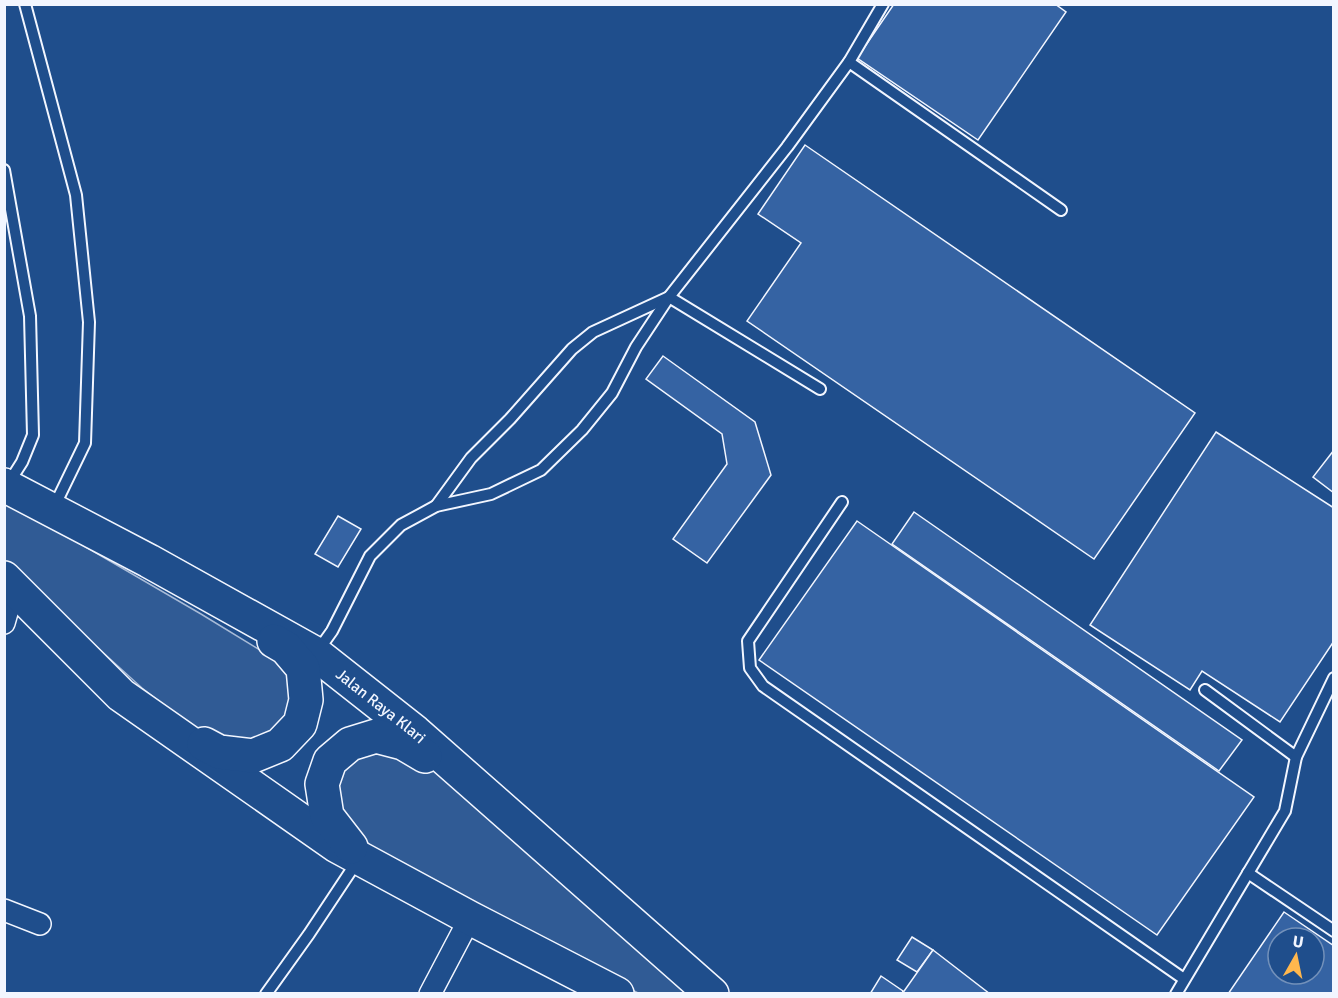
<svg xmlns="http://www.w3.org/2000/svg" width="1338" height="998" viewBox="0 0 1338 998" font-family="Signika,sans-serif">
<rect width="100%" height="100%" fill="#1f4e8c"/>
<!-- built -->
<g fill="#305b95" stroke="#a8bbd7" stroke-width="1.5">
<path d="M5,500L201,614L286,666L297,712L262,743L211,741L142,688L23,580L5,561Z"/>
<path d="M395,747L468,790L685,993H638L376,859L336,800L339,765L357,752Z"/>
</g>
<!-- building -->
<g fill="#3563a3" stroke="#f2f6ff" stroke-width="1.5" fill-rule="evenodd">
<path d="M894,4H1055L1066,12L978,140L857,58Z"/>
<path d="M805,145L1195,413L1094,559L747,321L801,243L758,214Z"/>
<path d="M663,356L755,422L771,475L707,563L673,539L727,464L722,434L646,379Z"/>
<path d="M1216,432L1334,508V641L1280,722L1202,671L1190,690L1090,625Z"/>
<path d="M1334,450V493L1313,477Z"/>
<path d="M914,512L1242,740L1219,771L892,544Z"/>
<path d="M338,516L361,529L338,567L315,554Z"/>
<path d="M857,521L1254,797L1157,935L759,660Z"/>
<path d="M1284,912L1334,946V994H1228ZM1278,938H1314V974H1278Z"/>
<path d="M912,937L933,950L917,972L897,960Z"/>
<path d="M933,950L990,994H902Z"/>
<path d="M881,976L903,991L902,994H870Z"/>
</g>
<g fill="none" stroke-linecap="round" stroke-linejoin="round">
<defs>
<g id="service">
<path d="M25,4L76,195L89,322L85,443L54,507"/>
<path d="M849,62L1061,210"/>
<path d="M4,170L30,316L33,435L22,462L8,484"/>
<path d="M842,502L748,641L750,668L763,686L1184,979"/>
<path d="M436,506L471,458L510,419L572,349L593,332L669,297L820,389"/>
<path d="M317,652L332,631L370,556L401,525L436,506L491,494L541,470L582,430L612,393L636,347L669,297L787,147L849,62L883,4"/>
<path d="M1205,690L1296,757"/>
<path d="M1248,873L1334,931"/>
<path d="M266,994L309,934L358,860"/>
<path d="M1176,994L1285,811L1296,757L1334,678"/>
</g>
<g id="minor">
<path d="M4,623L14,588"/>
<path d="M4,910L40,924"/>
<path d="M430,994L470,918"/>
</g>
<g id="trunk">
<path id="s1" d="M4,485L149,561L316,654L415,732L712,994"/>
<path d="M4,578L121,695L337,846L470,918L617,994"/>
<path d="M204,744L219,752L253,756L280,745L300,724L306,700L303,668L286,648L274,641"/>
<path d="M351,847L327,816L322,784L330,761L350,744L376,736L403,743L425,756"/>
</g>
</defs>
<!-- service casing -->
<use href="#service" stroke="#f2f6ff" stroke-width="14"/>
<!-- minor casing -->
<use href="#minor" stroke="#f2f6ff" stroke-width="24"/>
<!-- trunk casing -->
<use href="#trunk" stroke="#f2f6ff" stroke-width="36"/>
<!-- service -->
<use href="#service" stroke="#1f4e8c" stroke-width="10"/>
<!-- minor -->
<use href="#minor" stroke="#1f4e8c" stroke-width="21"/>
<!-- trunk -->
<use href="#trunk" stroke="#1f4e8c" stroke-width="33"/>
</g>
<g text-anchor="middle" stroke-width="4.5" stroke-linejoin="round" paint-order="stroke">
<!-- street labels -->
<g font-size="16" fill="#f2f6ff" stroke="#1f4e8c">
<text dy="6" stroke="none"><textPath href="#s1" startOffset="438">Jalan Raya Klari</textPath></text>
</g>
</g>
<!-- border -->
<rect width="1338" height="998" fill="none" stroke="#f2f6ff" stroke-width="12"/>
<!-- north arrow -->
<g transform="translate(1296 956) rotate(9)"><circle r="28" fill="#1f4e8c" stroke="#7391ba" stroke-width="1.5"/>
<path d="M0-4.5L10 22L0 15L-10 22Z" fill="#ffb74d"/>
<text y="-9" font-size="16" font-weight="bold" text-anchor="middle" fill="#f2f6ff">U</text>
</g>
</svg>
